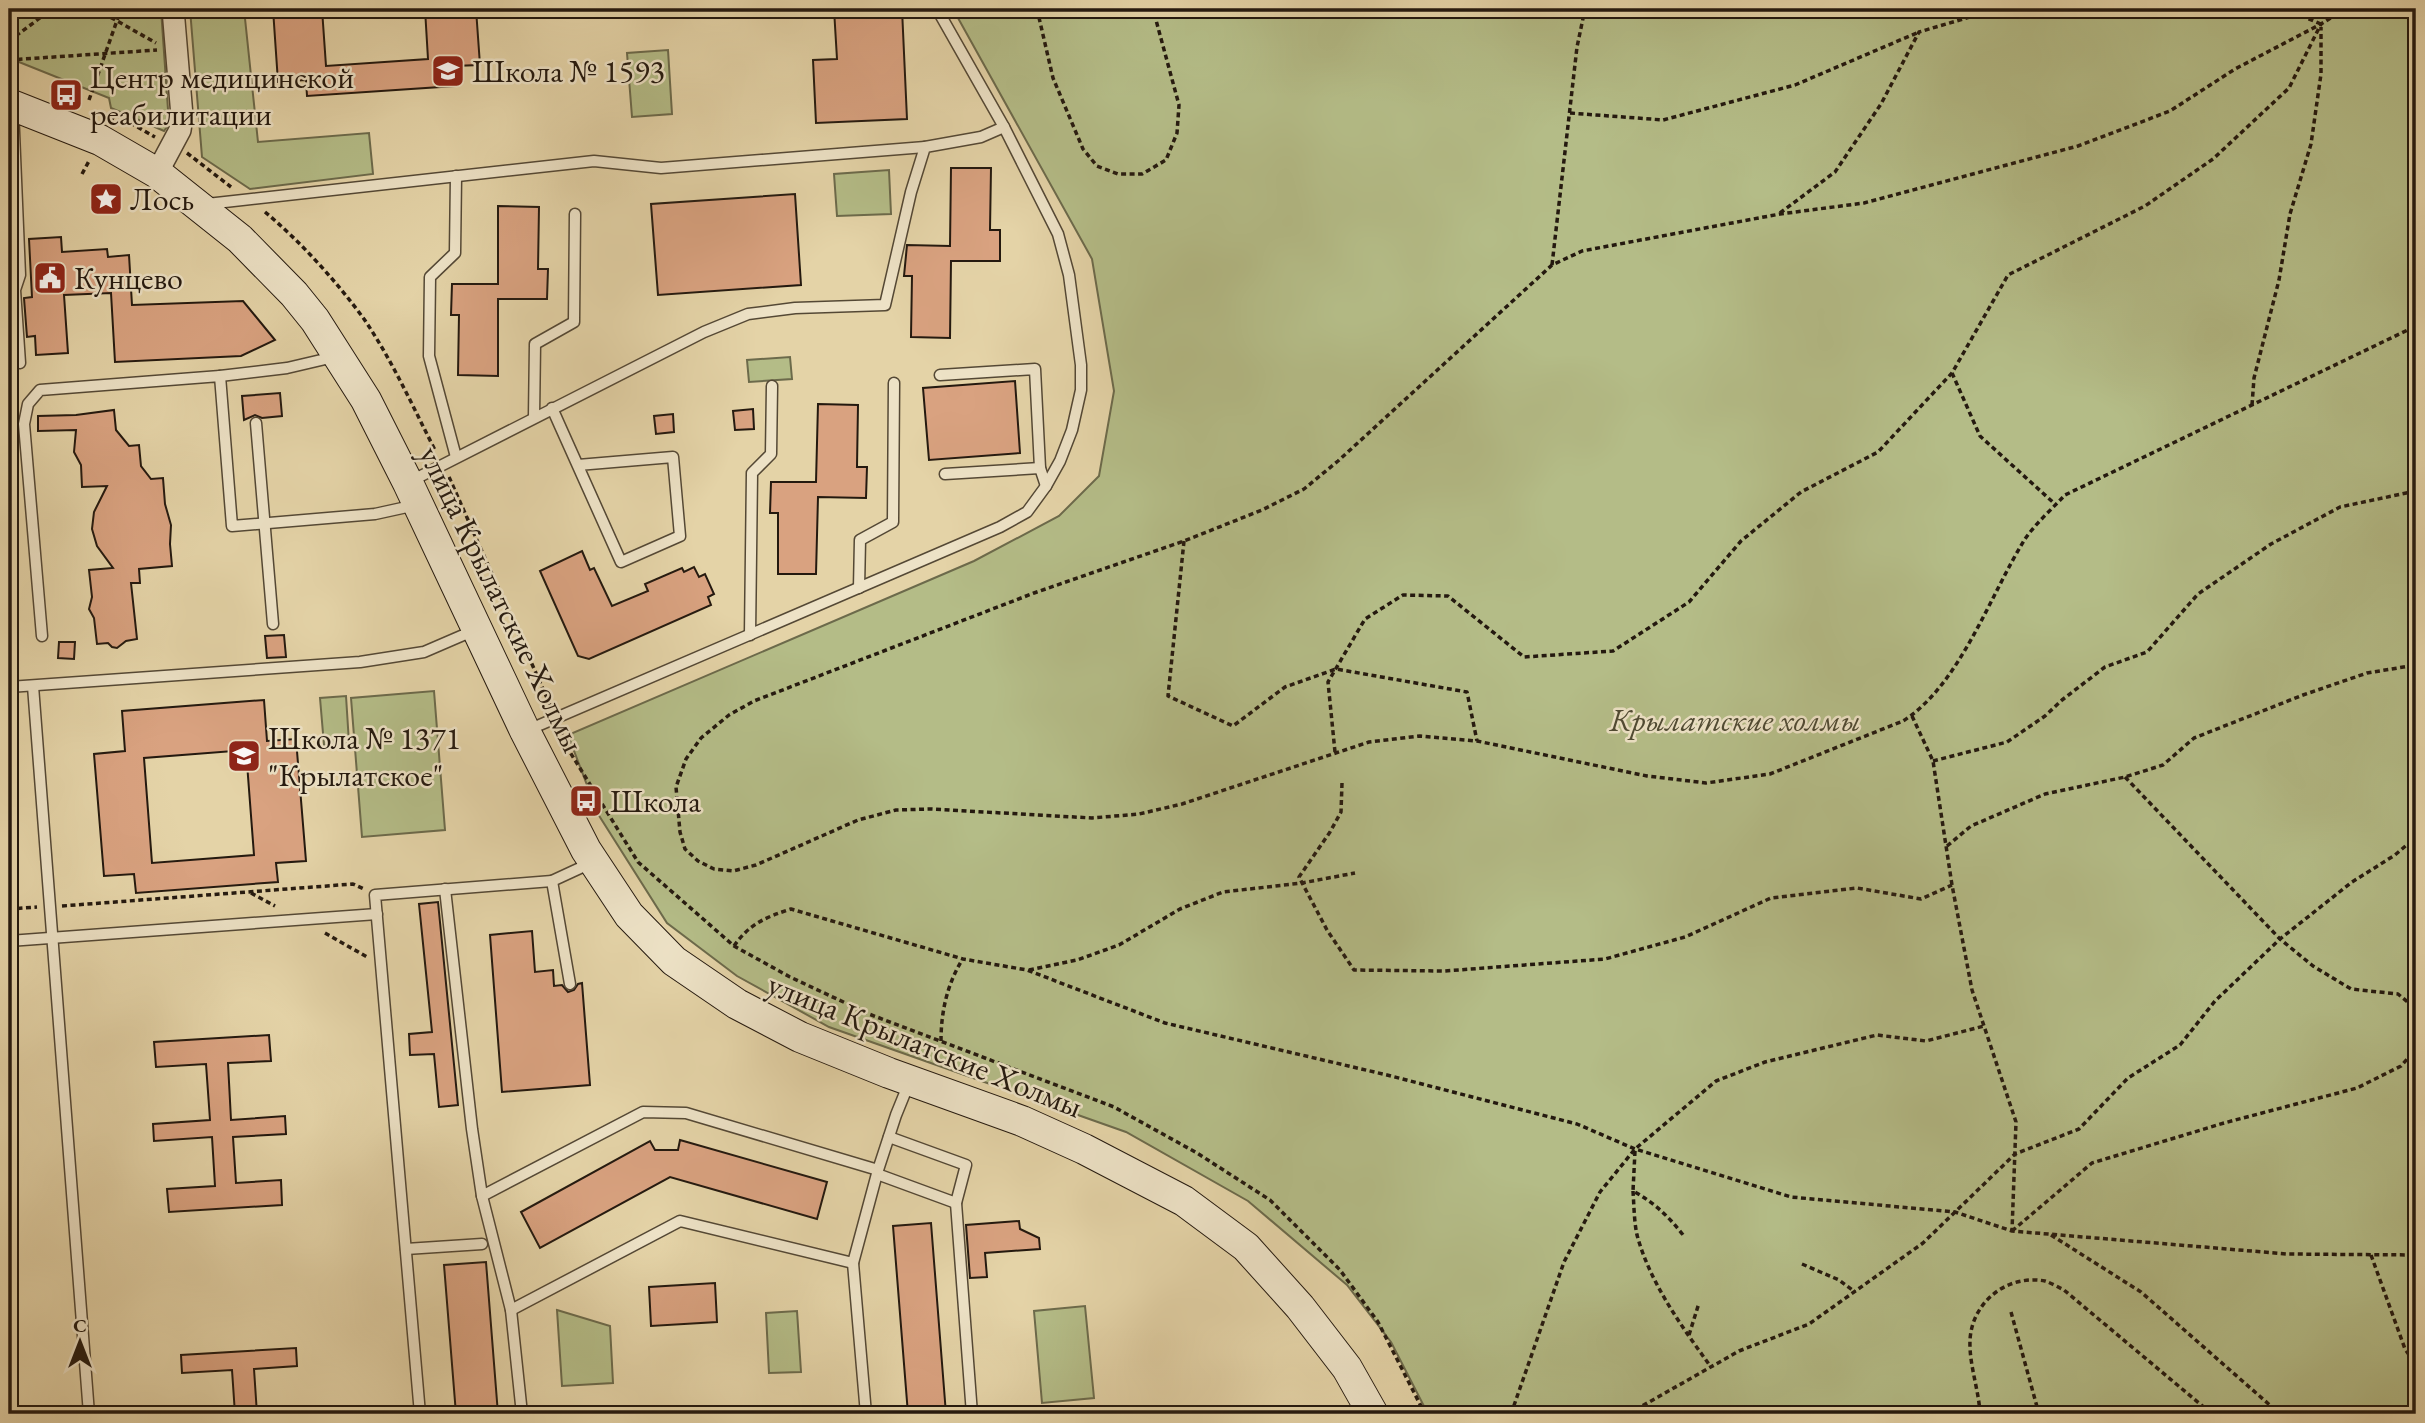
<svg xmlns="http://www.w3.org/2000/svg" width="2425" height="1423" viewBox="0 0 2425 1423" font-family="'EB Garamond',serif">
<rect width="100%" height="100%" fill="#e4d3a7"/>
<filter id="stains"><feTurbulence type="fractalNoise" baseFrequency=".00286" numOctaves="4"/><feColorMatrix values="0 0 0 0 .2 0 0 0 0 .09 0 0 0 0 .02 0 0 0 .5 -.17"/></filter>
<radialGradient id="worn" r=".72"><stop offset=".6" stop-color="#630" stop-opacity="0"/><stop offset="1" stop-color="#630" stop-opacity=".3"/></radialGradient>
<!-- green -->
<g fill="#b4bc87" stroke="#6c6a4b" stroke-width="2">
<path d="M9,9H161L169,124L164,131L111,108L109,98L9,58Z"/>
<path d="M190,9H244L258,142L369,133L373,174L250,189L202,157Z"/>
<path d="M953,9H2416V1414H1428L1391,1342L1347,1285L1248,1201L1126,1132L829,1027L737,976L667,923L598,814L568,735L974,561L1059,516L1099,476L1114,391L1092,259Z"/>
<path d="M668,50L672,114L632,117L627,53Z"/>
<path d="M889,170L891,214L837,216L834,174Z"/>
<path d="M790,357L792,379L749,382L747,360Z"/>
<path d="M434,691L445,830L362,837L351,698Z"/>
<path d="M346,696L349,743L324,745L320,698Z"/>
<path d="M1085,1306L1094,1398L1042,1403L1034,1311Z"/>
<path d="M557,1310L610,1326L613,1383L562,1386Z"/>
<path d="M797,1311L801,1372L769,1373L766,1313Z"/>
</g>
<!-- building -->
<g fill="#d9a280" stroke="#24190f" stroke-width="2" fill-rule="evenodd">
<path d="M273,9H322L326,66L428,59L425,9H476L480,65L453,66L455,86L307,96L306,80L278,82Z"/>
<path d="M834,9H902L907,119L816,123L813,60L837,59Z"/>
<path d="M951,168H991L990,230H1000V261H951L950,338L911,337L912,276H904L907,245L950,246Z"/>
<path d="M795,194L801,285L658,295L651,204Z"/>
<path d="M498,206L539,207L538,269H548L547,299H498V376L458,375L459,315H451L452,284H498Z"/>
<path d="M61,237L62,252L107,249L108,257L129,255L132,305L243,301L275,340L241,356L115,362L111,293L64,295L68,353L36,355L35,336L27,337L24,298L32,297L29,239Z"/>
<path d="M1015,381L1020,453L929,460L923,388Z"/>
<path d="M280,393L282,416L262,418L255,415L244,420L242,396Z"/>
<path d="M818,404L858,405L857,467H867L866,498L818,497L816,574H778V513H770L771,482H816Z"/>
<path d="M753,409L754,429L735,430L733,411Z"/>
<path d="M114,410L116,430L129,446L139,445L141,466L151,479L163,478L165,504L171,525L170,544L172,566L139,569L140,583H131L137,639L126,641L117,648L112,647L108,643L97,644L94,618L89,609L92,597L89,570L113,568L97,546L92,529L94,512L107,486L82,487L81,465L74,452L76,430L38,431V416L76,415Z"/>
<path d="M673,414L674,432L656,434L654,416Z"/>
<path d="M582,551L590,570L594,568L612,606L648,591L645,584L682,568L684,572L694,567L699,577L705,574L714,594L708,597L711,605L589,659L578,656L540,571Z"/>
<path d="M284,635L286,657L267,658L265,636Z"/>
<path d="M59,642H75L74,659L58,658Z"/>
<path d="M264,700L267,741L296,739L306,861L276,863L278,882L136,893L134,874L104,876L94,754L125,751L122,711ZM246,750L254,855L152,863L144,758Z"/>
<path d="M438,902L458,1105L439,1107L434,1054L410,1055L409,1034L432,1032L419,904Z"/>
<path d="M532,931L535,972L553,970L554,986L562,985L568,992L574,990L578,984L582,983L590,1085L502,1092L490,935Z"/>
<path d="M269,1035L271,1061L228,1063L231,1120L285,1116L286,1134L233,1137L236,1183L281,1180L282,1205L169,1212L167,1189L215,1186L212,1137L154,1141L153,1124L210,1120L206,1064L156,1067L154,1042Z"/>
<path d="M680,1140L827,1182L817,1219L670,1177L540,1248L521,1212L650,1141L655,1150H678Z"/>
<path d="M1019,1221L1020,1229L1039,1238L1040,1249L985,1253L987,1277L970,1278L966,1225Z"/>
<path d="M931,1223L946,1414H908L893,1226Z"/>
<path d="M486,1262L498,1414H456L444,1265Z"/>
<path d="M715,1283L717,1322L651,1326L649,1287Z"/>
<path d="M296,1348L297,1366L254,1369L257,1414H235L232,1370L182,1373L181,1355Z"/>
</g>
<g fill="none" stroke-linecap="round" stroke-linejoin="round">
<defs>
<g id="lane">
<path d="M13,108L20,275L15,290L20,363"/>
<path d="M207,204L594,161L661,168L925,147"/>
<path d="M940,375L1035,369L1040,468L1046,486"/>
<path d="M220,376L287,368L334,357"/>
<path d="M552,408L560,426L621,562L680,536L673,457L578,465"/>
<path d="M534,417L535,344L574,322L575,214"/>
<path d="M256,423L273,624"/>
<path d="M456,457L429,356L430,277L455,253L456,176"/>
<path d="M945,474L1040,468"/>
<path d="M411,481L704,332L748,314L795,308L885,305L911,192L925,147L981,137L1004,127"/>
<path d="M859,588L860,540L893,522L894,383"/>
<path d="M750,635L752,473L771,454L772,386"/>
<path d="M42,636L24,424L28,404L40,390L220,376L232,526L375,514L416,505"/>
<path d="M33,686L89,1414"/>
<path d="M9,687L360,662L424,652L475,630"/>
<path d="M528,730L1000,527L1027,512L1046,486L1060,461L1072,430L1081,390V365L1069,275L1058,234L1004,127L937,9"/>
<path d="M445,889L472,1129L482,1196"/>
<path d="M9,941L377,914"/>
<path d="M570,984L552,881L591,863"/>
<path d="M889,1137L966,1165L956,1203L972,1414"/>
<path d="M877,1174L956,1203"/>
<path d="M406,1249L482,1244"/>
<path d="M853,1263L866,1414"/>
<path d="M511,1310L680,1221L853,1263L878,1170"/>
<path d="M420,1414L375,895L552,881"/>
<path d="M522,1414L511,1310L482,1196L643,1112L686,1113L878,1170L896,1115L909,1083"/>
</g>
<path id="street" d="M157,173L180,130L182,116L173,9"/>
<path id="secondary" d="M9,104L100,140L157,173L240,239L294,294L315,320L366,400L408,483L525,731L586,850L629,915L674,961L737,1004L800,1037L889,1073L1022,1121L1084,1149L1184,1201L1246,1247L1300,1307L1347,1368L1373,1414"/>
</defs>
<!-- lane casing -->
<use href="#lane" stroke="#544835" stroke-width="13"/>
<!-- street casing -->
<use href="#street" stroke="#544835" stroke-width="24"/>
<!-- secondary casing -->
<use href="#secondary" stroke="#24190f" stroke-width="32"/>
<!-- path -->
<g stroke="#24190f" stroke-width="3.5" stroke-dasharray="5 3.5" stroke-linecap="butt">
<path d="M96,9L156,43"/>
<path d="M1037,9L1053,78L1083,149L1097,166L1118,174H1142L1166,160L1177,133L1179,105L1153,9"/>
<path d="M2285,9L2321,24"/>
<path d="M2345,9L2321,24L2235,69L2170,111L2078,146L1864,203L1780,214L1582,251L1552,265L1338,461L1304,489L1262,510L1184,541L1034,593L754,701L729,715L701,738L686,759L676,787L680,832L685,849L698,861L714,869L733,871L756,865L858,820L896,810L931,809L1092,818L1139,814L1182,804L1369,742L1420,736L1477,741L1647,776L1706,783L1770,774L1903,721C1960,685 1990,595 2025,539C2036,523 2052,509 2065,495L2416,326"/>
<path d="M9,41L52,9"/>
<path d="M9,60L157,50"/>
<path d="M89,100L121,9"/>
<path d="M1570,113L1663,120L1795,85L1919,32"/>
<path d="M111,121L115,114L155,137"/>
<path d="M187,153L231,187"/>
<path d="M82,174L89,161"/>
<path d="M265,212C300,241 337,282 364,319C392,360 413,407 436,452"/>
<path d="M1780,213L1835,172L1881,104L1919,32L1997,9"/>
<path d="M1552,265L1577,47L1585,9"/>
<path d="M1952,373L1980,436L2056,505"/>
<path d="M2252,405L2254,378L2279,280L2290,214L2311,144L2321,74V27"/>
<path d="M449,477L551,707"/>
<path d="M1184,541L1168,696L1233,726L1285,687L1336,669L1467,692L1477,741"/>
<path d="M1912,716L1933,761L1952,885L1972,990L2016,1122L2012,1231"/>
<path d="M561,730L565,744L638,862L734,946L790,977L869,1014L1114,1107L1197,1153L1270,1200L1340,1270L1378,1322L1425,1414"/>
<path d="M1335,752L1328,682L1365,619L1403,595L1448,596L1524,657L1613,651L1689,602L1741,541L1801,492L1878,452L1952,373L2008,275L2145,206L2213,159L2289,88L2321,24"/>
<path d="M1933,761L2007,742L2045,716L2062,700L2105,667L2147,652L2198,594L2271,544L2340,507L2416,491"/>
<path d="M2125,777L2280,939L2313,966L2351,989L2398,994L2416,1009"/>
<path d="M1342,783L1341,812L1330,832L1299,877L1327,930L1354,970L1444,971L1605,959L1685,937L1771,898L1857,888L1921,899L1952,885"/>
<path d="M1947,846L1971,826L2045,794L2125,777L2163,765L2194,738L2303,695L2367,673L2416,665"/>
<path d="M251,893L275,906"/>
<path d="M62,906L353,884L364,889"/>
<path d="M9,909L37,907"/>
<path d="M325,933L367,957"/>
<path d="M734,946C749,924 766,917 791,909L963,959L1027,970L1165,1023L1387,1075L1577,1124L1635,1149L1791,1197L1955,1212L2012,1231L2287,1254L2416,1255"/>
<path d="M1029,970L1077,960L1119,945L1180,909L1223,892L1302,883L1355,873"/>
<path d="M941,1041C941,1012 947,985 962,960"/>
<path d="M1635,1151L1633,1191C1655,1203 1669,1217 1684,1236"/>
<path d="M9,1186L13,1238H9"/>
<path d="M1633,1191C1634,1205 1634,1221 1637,1235C1650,1283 1682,1327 1711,1367"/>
<path d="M2012,1231L2092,1163L2224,1123L2357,1088L2401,1066L2416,1049"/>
<path d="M2051,1235L2141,1292L2280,1414"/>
<path d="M2371,1255L2405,1349L2416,1365"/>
<path d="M1802,1264L1839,1280L1855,1292"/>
<path d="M2011,1312L2039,1414"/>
<path d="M1689,1335L1699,1303"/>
<path d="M1511,1414L1564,1262L1600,1192L1635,1149L1716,1081L1765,1062L1877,1035L1926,1041L1984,1026"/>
<path d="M1628,1414L1739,1351L1809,1324L1923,1243L2015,1154L2079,1129L2128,1078L2180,1045L2215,1001L2280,939L2352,882L2395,855L2416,837"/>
<path d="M1980,1414C1979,1390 1969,1365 1970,1340C1972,1302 2007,1274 2045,1281C2051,1283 2058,1287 2064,1290L2212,1414"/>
</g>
<!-- lane -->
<use href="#lane" stroke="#ede2c6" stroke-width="10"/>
<!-- street -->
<use href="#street" stroke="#ede2c6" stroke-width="21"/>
<!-- secondary -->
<use href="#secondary" stroke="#ede2c6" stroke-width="30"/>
</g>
<!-- icons -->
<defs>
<symbol id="school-square" viewBox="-11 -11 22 22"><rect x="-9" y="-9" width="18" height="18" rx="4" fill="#8f2418" stroke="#ede2c6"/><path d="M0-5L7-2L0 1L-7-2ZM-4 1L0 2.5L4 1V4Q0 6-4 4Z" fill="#fff"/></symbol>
<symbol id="bus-square" viewBox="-11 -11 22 22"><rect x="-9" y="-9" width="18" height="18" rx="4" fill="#8f2418" stroke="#ede2c6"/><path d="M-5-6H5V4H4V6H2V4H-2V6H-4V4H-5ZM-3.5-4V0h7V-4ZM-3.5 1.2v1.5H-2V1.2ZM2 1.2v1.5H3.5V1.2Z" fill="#fff"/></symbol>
<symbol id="sight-square" viewBox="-11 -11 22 22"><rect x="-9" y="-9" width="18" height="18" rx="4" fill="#8f2418" stroke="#ede2c6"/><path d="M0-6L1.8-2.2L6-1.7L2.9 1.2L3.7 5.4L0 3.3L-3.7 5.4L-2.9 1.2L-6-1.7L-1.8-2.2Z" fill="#fff"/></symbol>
<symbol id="civic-square" viewBox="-11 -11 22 22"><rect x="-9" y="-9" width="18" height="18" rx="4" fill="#8f2418" stroke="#ede2c6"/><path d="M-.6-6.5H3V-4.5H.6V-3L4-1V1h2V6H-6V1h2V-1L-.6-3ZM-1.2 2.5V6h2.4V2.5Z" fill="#fff"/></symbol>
</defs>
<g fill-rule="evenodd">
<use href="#school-square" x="429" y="52" width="38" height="38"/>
<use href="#bus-square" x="47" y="76" width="38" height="38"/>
<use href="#sight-square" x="87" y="180" width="38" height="38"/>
<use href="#civic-square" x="31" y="259" width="38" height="38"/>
<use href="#school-square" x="225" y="737" width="38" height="38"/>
<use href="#bus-square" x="567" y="782" width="38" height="38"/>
</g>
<g text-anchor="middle" stroke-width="5" stroke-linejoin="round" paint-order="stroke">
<!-- poi labels -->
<g font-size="32" fill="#24190f" stroke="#ede2c6" text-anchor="start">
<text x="472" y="82">Школа № 1593</text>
<text x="90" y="88">Центр медицинской<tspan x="90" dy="37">реабилитации</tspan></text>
<text x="130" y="210">Лось</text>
<text x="74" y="289">Кунцево</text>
<text x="268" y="749">Школа № 1371<tspan x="268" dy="37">"Крылатское"</tspan></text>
<text x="610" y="812">Школа</text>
</g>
<!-- street labels -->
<g font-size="32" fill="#24190f" stroke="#ede2c6">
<text transform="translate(502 599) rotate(64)" y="11">улица Крылатские Холмы</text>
<text transform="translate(925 1045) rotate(22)" y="11">улица Крылатские Холмы</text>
</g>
<!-- park labels -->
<g font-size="32" font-style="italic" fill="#4f4a33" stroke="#ede2c6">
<text x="1735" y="731">Крылатские холмы</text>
</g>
</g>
<!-- margin -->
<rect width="2425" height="1423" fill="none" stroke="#e4d3a7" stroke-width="35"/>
<rect x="10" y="10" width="2404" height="1402" fill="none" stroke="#24190f" stroke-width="3.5"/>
<rect x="18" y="18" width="2390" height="1388" fill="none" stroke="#24190f" stroke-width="2"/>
<!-- north arrow -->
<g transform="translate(80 1342)" stroke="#ede2c6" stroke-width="5" paint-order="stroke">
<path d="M0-5L12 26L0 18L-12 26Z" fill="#24190f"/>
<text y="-10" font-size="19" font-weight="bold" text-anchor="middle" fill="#24190f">С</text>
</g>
<rect width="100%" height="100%" filter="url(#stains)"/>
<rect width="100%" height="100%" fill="url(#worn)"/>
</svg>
